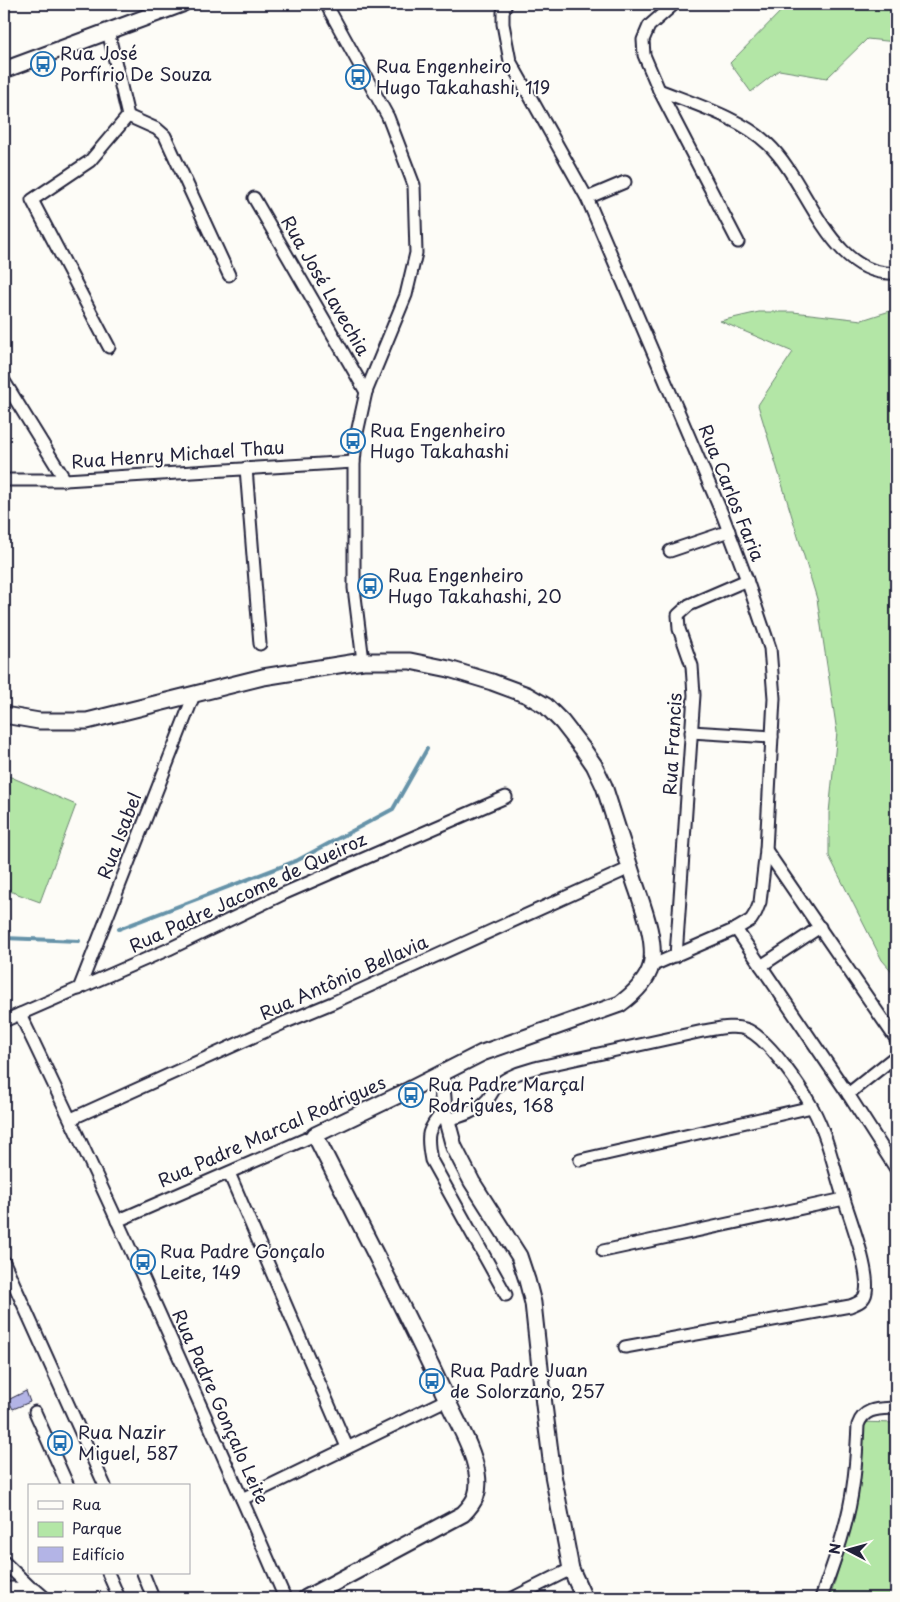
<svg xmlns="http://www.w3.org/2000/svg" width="900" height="1602" viewBox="0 0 900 1602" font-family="'Playpen Sans',sans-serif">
<rect width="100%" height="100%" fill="#fdfcf7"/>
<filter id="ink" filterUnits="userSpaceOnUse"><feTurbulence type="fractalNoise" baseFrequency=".02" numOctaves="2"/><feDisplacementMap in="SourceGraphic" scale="10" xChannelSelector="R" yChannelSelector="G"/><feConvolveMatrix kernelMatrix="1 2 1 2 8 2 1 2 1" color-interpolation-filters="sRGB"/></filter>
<g filter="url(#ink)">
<!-- green -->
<g fill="#b3e6a6" stroke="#6a8470">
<path d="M788,4H896V42L867,39L827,78L779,70L751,92L730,63Z"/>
<path d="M896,309V976L882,960L829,856V813L837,732L817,599L758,405L793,352L720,321L759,312H793L862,320Z"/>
<path d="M4,774L76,805L40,902L4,889Z"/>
<path d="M856,1422L896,1423V1598H830L853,1522Z"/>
</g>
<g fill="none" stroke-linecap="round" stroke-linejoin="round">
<!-- stream -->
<g stroke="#6693a9" stroke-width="4">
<path d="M119,929L298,860L393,809L427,749"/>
<path d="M4,938L79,941"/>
</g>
</g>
<!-- building -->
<path fill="#b3b4e6" stroke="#22223b" d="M26,1391L30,1402L13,1409L8,1400Z"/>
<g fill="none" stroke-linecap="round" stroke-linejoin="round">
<defs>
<g id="street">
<path d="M326,4L388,117L414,185L416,253L406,295L366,392L357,433L354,462V588L363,661"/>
<path d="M506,4L503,12V24L510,61L587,198L723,516L747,580L770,648L774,698L766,850L760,902L756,912L751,920L736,929L651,966"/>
<path d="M674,4L649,26L643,40L644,55L659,90L738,242"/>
<path d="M108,31L128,116L90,161L32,200L109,347"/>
<path d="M659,90C694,104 741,118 768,144C808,181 830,278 896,273"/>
<path d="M128,116L157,129L165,136L229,275"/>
<path d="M254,198L366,392"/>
<path d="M587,198L625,182"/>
<path d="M4,381L65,480"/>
<path d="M246,468L260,644"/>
<path d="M4,480H65L354,462"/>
<path d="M670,551L729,531"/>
<path d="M691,732L772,737"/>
<path d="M766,850L896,1039"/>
<path d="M736,929L848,1094L896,1169"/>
<path d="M676,956L694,695L692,666L679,629L678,615L689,605L747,580"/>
<path d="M761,966L820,927"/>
<path d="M79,989L194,695"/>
<path d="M20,1014C113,1206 200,1402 285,1598"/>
<path d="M4,1021L169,949L285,893L506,797"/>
<path d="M848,1094L896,1056"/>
<path d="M444,1110C427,1130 426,1134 431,1160L506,1295"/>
<path d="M71,1119L286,1022L332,1003L630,868"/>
<path d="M447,1120C463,1116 476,1112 488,1099C491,1095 493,1090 497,1086C508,1075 525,1071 539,1067L703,1031C716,1029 735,1024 748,1030C770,1041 801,1087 813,1109C828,1137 834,1169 844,1199C851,1221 870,1271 866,1292C865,1300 858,1303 850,1306L625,1347"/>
<path d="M580,1160L812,1107"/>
<path d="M229,1173L347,1447"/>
<path d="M117,1221L315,1135"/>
<path d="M603,1251L844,1199"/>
<path d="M4,1262L105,1486"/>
<path d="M35,1412L68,1486"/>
<path d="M242,1499L446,1400"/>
<path d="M4,1562L34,1591"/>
<path d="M108,1573L119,1598"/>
<path d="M143,1573L153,1598"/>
<path d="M513,1598L571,1569"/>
<path d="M821,1598C834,1562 848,1525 853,1486C856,1466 857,1445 858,1425C864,1407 880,1409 896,1408"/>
</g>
<g id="secondary">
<path d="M4,70L182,4"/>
<path d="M4,715L39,721H87L263,677L363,661H410L449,669L492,682L527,695L546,706L562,722L583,749L594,765L604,786C614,817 624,849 634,880C642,904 657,941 651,966C647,981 632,995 620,1004L482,1053L409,1090L315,1135C359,1223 406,1311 447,1400C458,1424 473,1448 477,1473C480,1492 476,1501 463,1514L306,1598"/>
<path d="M441,1074L444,1110L454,1147L472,1182L519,1256L527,1280L533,1303L544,1405L553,1475L571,1569L584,1598"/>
<path d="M4,1592L11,1590L34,1591L42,1598"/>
</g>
</defs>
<!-- street casing -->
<use href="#street" stroke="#22223b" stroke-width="15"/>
<!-- secondary casing -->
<use href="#secondary" stroke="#22223b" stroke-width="19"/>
<!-- street -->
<use href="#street" stroke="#fdfcf7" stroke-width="11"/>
<!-- secondary -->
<use href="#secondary" stroke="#fdfcf7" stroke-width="15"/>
</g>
</g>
<!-- icons -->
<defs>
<symbol id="bus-ring" viewBox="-11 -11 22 22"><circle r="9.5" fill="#fdfcf7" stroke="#1f6fb2" stroke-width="1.5"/><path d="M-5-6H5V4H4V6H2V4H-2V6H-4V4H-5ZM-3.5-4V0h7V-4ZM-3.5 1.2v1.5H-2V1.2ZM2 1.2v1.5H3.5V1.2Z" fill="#1f6fb2"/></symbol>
</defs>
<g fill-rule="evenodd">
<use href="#bus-ring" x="29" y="50" width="28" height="28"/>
<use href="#bus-ring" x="344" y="63" width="28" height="28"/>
<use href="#bus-ring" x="339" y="427" width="28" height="28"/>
<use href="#bus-ring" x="356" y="572" width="28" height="28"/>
<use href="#bus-ring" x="397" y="1081" width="28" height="28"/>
<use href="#bus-ring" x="129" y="1248" width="28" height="28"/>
<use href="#bus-ring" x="418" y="1367" width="28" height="28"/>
<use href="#bus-ring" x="46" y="1429" width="28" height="28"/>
</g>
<g text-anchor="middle" stroke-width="4" stroke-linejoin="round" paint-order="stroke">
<!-- poi labels -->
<g font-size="18" fill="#22223b" stroke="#fdfcf7" text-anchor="start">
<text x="60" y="60">Rua José<tspan x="60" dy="21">Porfírio De Souza</tspan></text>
<text x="376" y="73">Rua Engenheiro<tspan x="376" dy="21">Hugo Takahashi, 119</tspan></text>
<text x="370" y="437">Rua Engenheiro<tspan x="370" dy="21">Hugo Takahashi</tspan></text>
<text x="388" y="582">Rua Engenheiro<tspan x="388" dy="21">Hugo Takahashi, 20</tspan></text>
<text x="428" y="1091">Rua Padre Marçal<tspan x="428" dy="21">Rodrigues, 168</tspan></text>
<text x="160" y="1258">Rua Padre Gonçalo<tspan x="160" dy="21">Leite, 149</tspan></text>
<text x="450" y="1377">Rua Padre Juan<tspan x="450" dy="21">de Solorzano, 257</tspan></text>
<text x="78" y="1439">Rua Nazir<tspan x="78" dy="21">Miguel, 587</tspan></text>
</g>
<!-- street labels -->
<g font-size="18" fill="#22223b" stroke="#fdfcf7">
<text transform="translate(325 286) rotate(60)" y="6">Rua José Lavechia</text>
<text transform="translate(178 455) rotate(-4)" y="6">Rua Henry Michael Thau</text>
<text transform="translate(731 493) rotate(68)" y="6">Rua Carlos Faria</text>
<text transform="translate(673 744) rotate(-87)" y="6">Rua Francis</text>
<text transform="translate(120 836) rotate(-69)" y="6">Rua Isabel</text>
<text transform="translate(248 893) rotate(-25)" y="6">Rua Padre Jacome de Queiroz</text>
<text transform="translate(344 978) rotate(-24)" y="6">Rua Antônio Bellavia</text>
<text transform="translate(272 1132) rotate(-24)" y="6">Rua Padre Marcal Rodrigues</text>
<text transform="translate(220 1407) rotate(66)" y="6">Rua Padre Gonçalo Leite</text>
</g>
</g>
<!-- margin -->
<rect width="900" height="1602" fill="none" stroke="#fdfcf7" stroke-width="20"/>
<rect x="10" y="10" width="880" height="1582" fill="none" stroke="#22223b" stroke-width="2" filter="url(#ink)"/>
<!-- legend -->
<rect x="28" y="1484" width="162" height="90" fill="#fdfcf7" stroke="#a5a5ac"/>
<rect x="38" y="1501" width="25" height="8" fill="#fdfcf7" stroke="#a5a5ac"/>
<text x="72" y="1510" font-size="15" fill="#22223b">Rua</text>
<rect x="38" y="1522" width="25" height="15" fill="#b3e6a6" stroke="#a5a5ac"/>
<text x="72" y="1534" font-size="15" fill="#22223b">Parque</text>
<rect x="38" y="1547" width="25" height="15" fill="#b3b4e6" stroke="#a5a5ac"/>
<text x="72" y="1560" font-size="15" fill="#22223b">Edifício</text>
<!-- north arrow -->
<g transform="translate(848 1550) rotate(276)" stroke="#fdfcf7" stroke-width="4" paint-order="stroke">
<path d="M0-4L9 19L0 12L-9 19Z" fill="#22223b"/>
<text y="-8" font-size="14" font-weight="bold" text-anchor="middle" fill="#22223b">N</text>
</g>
</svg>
